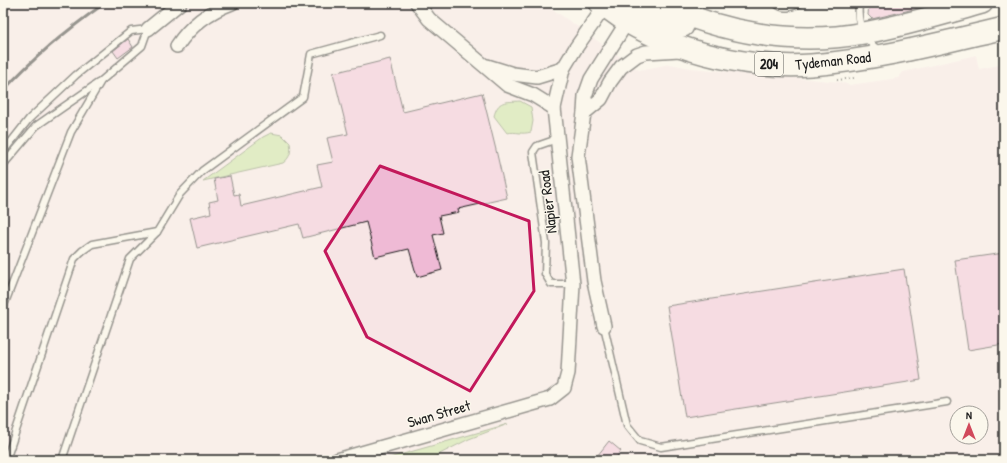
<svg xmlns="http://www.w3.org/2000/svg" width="1007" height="463" viewBox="0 0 1007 463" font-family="'Patrick Hand',sans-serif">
<rect width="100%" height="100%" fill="#fbf7ec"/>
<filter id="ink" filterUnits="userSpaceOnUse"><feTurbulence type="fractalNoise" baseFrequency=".025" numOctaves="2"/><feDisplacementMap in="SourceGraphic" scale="8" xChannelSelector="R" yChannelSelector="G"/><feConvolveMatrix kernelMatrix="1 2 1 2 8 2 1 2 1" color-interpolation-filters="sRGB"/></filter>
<g filter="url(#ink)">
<!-- built -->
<path fill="#f7e5e5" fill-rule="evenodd" d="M3,3H544L639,70L670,64L691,68L841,82L849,85L898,78L903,72L976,55L979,69L1004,64V460H3ZM957,413H981V437H957Z"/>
<!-- green -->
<g fill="#c1de96" stroke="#6e7d59">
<path d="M520,101L531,107L533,121L531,132C521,135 517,131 507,133L494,116C498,100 505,102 520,101Z"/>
<path d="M271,133L282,135L290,143C292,151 290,158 283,163L203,181L263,137Z"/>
<path d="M508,424L469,439L428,460H382Z"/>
</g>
<!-- building -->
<g fill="#efbad5" stroke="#1c1c1c">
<path d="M869,3H931V5L872,19L868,15Z"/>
<path d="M128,39L133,47L118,58L113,51Z"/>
<path d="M390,59L403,112L482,93L496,150L507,198L458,209L459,212L439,216L443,233L433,235L442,270L417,277L409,249L375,257L366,222L303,238L299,224L197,248L190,218L211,213L209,202L218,200L214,179L230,176L234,195L239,194L241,206L322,187L317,165L333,162L327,138L348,134L333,73Z"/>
<path d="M1004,253V344L968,350L955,260Z"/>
<path d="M904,269L921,380L685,417L667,306Z"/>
<path d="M609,441L621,451L614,460H594Z"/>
</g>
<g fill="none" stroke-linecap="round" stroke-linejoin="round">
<defs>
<g id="lane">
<path d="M776,3C783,11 792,7 800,3"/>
<path d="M859,3C857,23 862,39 879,50"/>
<path d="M612,5L628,3"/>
<path d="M557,139L537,146L533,152L546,243L545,274L551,284H573"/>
<path d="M3,152L29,119L76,75L131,31L148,29L142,46L101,81L71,132L3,308"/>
<path d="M3,165L36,126L98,83"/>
<path d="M604,326L627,425L640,441L661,447L947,402"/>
<path d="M6,460L74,259L82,251L92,244L157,232L180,194L202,171L303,97L311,54L380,35"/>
<path d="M62,460L130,259L157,232"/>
</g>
<g id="street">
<path d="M417,3L429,19L507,85L533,95L554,108"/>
<path d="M148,29L180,3"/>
<path d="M177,46C190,26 210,11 232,3"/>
<path d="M487,66L513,74L537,77L563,69"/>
<path d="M584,113L601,99L610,82L621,67L637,55L646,52L680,50"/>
<path d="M604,326L594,281L578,156L584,113L585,96L591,79L627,22"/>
<path d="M337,460L550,399L564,388L568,373L573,284L554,108L563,69L575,49L605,6"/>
</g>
<g id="primary">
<path d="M600,3C609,9 618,16 627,22C680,53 750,69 811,65C876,60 940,43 1004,28"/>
<path d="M658,3C722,33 794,46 864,33C903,26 943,14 982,3"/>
<path d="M627,22L634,16L642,14L683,26"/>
</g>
</defs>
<!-- lane casing -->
<use href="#lane" stroke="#1c1c1c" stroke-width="9"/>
<!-- street casing -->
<use href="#street" stroke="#1c1c1c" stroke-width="16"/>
<!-- primary casing -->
<use href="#primary" stroke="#1c1c1c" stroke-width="24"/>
<!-- path -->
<g stroke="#1c1c1c" stroke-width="2" stroke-dasharray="1 3" stroke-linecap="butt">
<path d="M572,3L575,6"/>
<path d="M837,80L854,78"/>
</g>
<!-- lane -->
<use href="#lane" stroke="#fbf7ec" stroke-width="6"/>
<!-- street -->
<use href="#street" stroke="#fbf7ec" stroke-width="13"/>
<!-- primary -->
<use href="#primary" stroke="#fbf7ec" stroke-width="21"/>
<!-- rail -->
<path stroke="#1c1c1c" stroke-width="3" d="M3,91C34,57 68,29 105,3"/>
</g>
</g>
<!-- marked area -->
<path d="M0 0H1007V463H0ZM380,166L529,221L534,291L470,391L367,337L325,251Z" fill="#fbf7ec" fill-opacity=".55" fill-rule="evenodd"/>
<path fill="none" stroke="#c2185b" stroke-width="3" stroke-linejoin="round" d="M380,166L529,221L534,291L470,391L367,337L325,251Z"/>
<g text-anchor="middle" stroke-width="3" stroke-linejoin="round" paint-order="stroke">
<!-- shield labels -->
<rect fill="#fbf7ec" stroke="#5f5e5a" stroke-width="1" x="755" y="52" width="28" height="24" rx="3"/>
<g font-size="14" font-weight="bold" fill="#1c1c1c">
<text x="769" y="69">204</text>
</g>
<!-- street labels -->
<g font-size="15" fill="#1c1c1c" stroke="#fbf7ec">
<text transform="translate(833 61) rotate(-6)" y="5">Tydeman Road</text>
<text transform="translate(548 202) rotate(-97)" y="5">Napier Road</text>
<text transform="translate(439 414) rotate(-16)" y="5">Swan Street</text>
</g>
</g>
<!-- margin -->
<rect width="1007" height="463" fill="none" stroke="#fbf7ec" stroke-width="16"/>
<rect x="8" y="8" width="991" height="447" fill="none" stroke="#1c1c1c" stroke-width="1.5" filter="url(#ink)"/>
<!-- north arrow -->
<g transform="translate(969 425)"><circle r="19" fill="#fbf7ec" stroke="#a29f99"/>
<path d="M0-3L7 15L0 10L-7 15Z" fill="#d1495b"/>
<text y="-6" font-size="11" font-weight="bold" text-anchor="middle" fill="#1c1c1c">N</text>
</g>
</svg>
